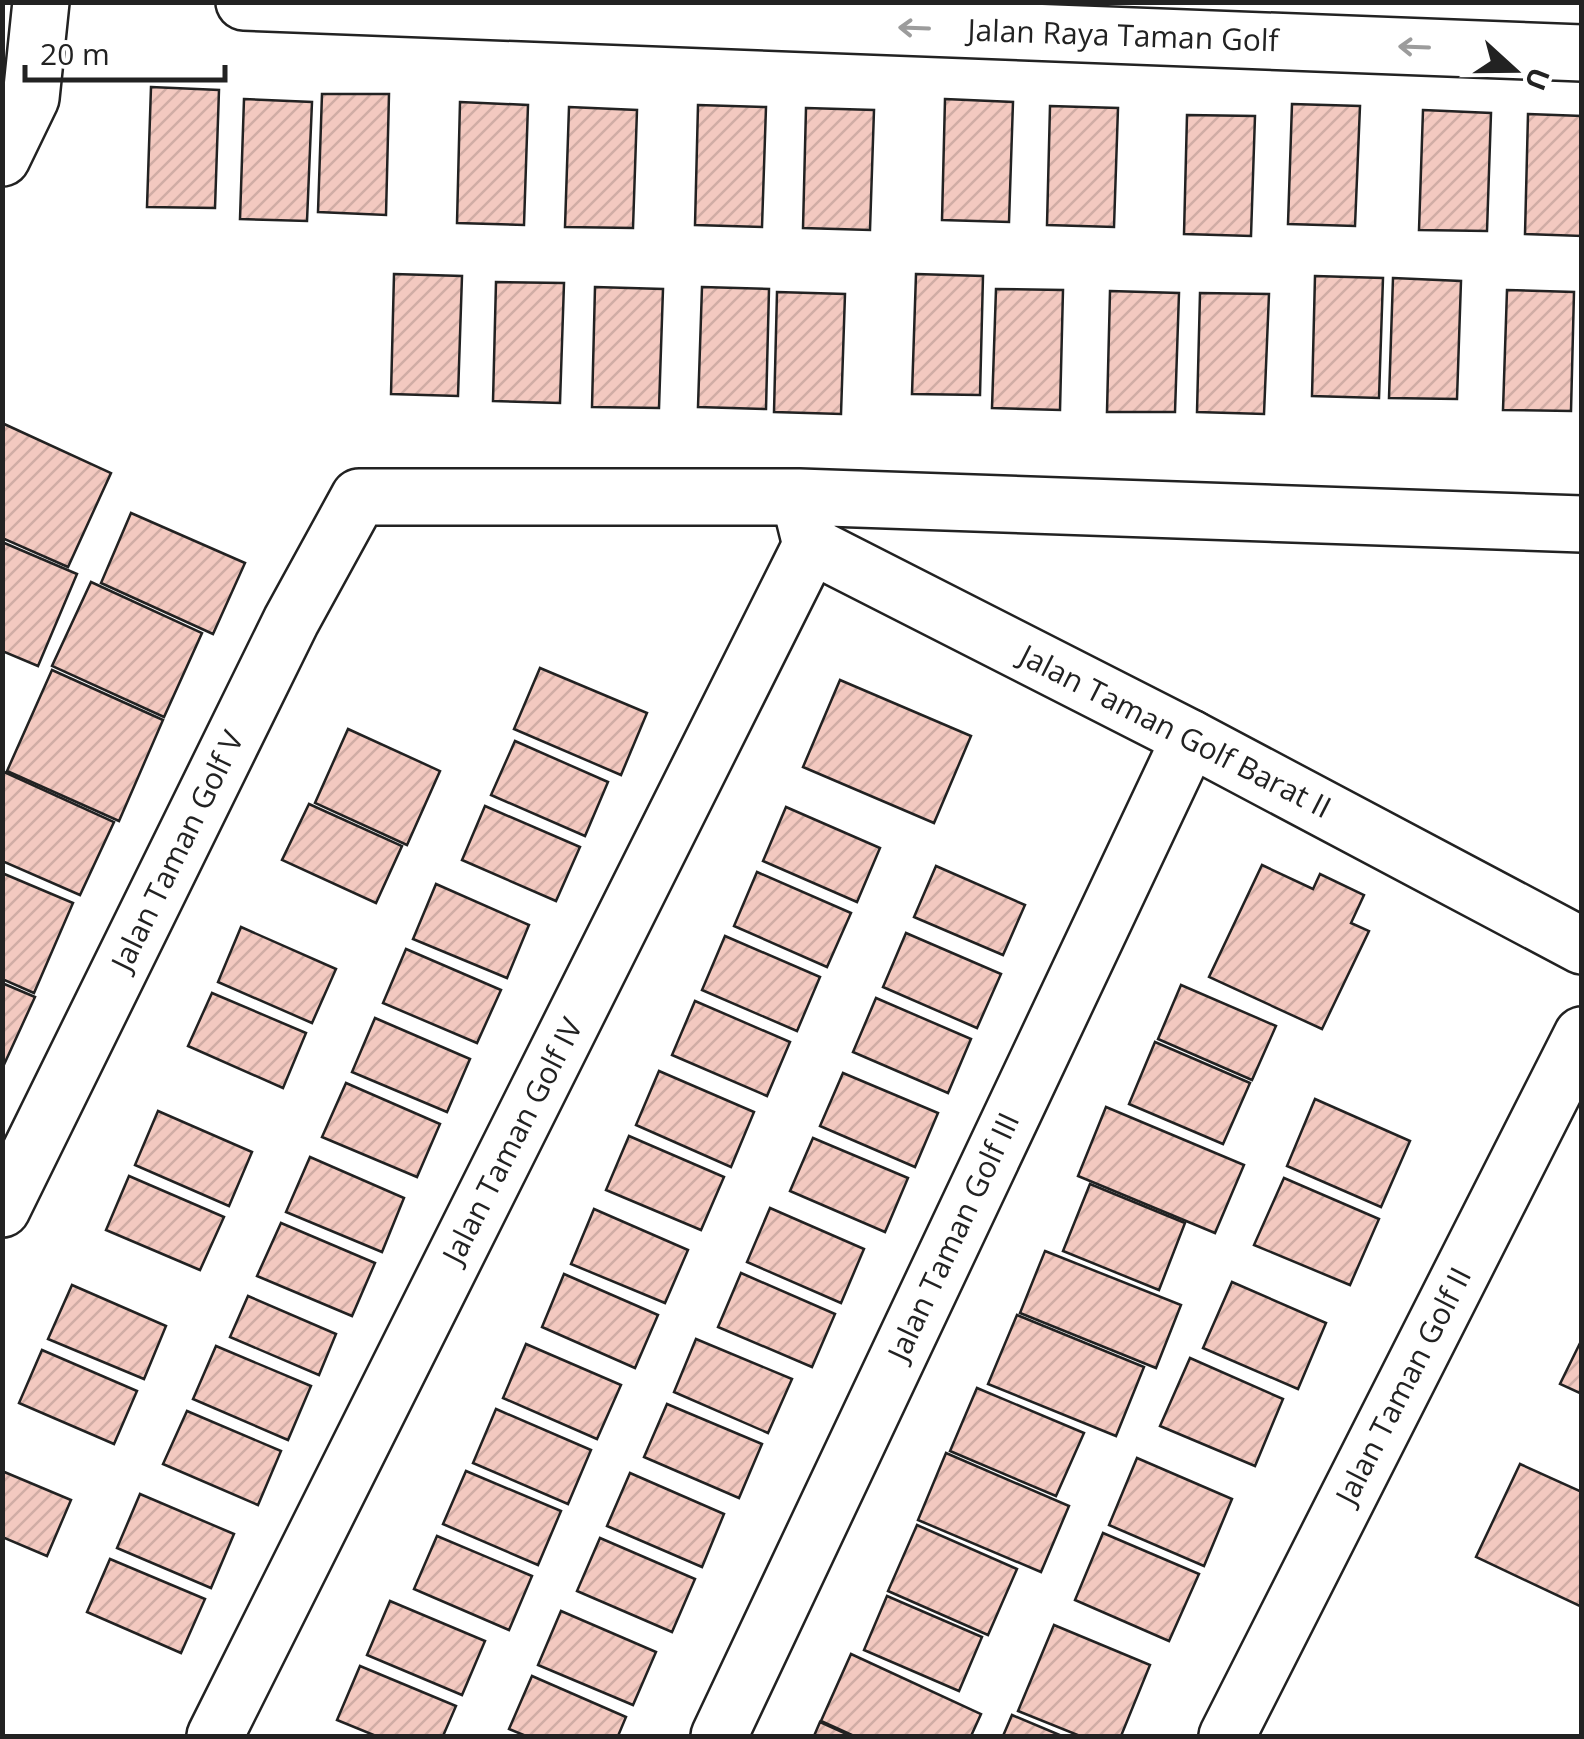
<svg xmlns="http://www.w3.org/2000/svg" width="1584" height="1739" viewBox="0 0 1584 1739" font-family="'Open Sans',sans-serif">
<defs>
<pattern id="building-hatch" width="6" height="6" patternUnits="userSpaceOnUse" patternTransform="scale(2.5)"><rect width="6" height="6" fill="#f3c9c0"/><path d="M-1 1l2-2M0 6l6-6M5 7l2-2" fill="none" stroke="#d0aca5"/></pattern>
</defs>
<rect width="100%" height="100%" fill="#fff"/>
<!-- building -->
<g fill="url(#building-hatch)" stroke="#222" stroke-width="2.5">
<path d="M151,87L219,90L215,208L147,207Z"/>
<path d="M322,94H389L386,215L318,212Z"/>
<path d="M244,99L312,102L307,221L240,219Z"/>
<path d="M945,99L1013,102L1009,222L942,220Z"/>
<path d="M460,102L528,105L524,225L457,223Z"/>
<path d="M1292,104L1360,106L1355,226L1288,224Z"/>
<path d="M698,105L766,107L762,227L695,225Z"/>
<path d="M1050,106L1118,108L1114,227L1047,225Z"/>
<path d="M569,107L637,110L633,228L565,227Z"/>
<path d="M806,108L874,110L870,230L803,228Z"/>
<path d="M1423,110L1491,113L1487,231L1419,230Z"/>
<path d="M1528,114L1582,116V236L1525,234Z"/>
<path d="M1187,115L1255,116L1251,236L1184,234Z"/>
<path d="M394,274L462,276L458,396L391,394Z"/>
<path d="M916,274L983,276L980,395L912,394Z"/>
<path d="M1315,276L1383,278L1379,398L1312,396Z"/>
<path d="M1393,278L1461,281L1457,399L1389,398Z"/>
<path d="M496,282L564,283L560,403L493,401Z"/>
<path d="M595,287L663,289L659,408L592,407Z"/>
<path d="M702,287L769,289L766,409L698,407Z"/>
<path d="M996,289L1063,290L1060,410L992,408Z"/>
<path d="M1507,290L1574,292L1571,411L1503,410Z"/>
<path d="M1110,291L1179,293L1175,412H1107Z"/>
<path d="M777,292L845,294L841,414L774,412Z"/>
<path d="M1200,293L1269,294L1264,414L1197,412Z"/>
<path d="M2,423L111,473L68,567L2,538Z"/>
<path d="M131,513L245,563L213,634L101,583Z"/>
<path d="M2,542L77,574L38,666L2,651Z"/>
<path d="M91,582L202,633L164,717L52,666Z"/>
<path d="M540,668L647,713L621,775L514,729Z"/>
<path d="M52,670L163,720L119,821L7,771Z"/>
<path d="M840,680L971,736L934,823L803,767Z"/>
<path d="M348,729L440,771L407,845L315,803Z"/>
<path d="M515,741L608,782L585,836L491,795Z"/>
<path d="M2,771L114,822L80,895L2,861Z"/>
<path d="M309,804L402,846L376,903L282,860Z"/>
<path d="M485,806L580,847L556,901L462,860Z"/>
<path d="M786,807L880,848L857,902L763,861Z"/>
<path d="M1262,865L1313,889L1320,874L1364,895L1351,923L1369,931L1322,1029L1209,977Z"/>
<path d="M936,866L1025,905L1003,955L914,917Z"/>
<path d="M757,872L851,913L827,967L734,926Z"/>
<path d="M2,873L73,903L34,993L2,979Z"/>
<path d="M436,884L529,925L507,978L413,939Z"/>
<path d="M241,927L336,969L312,1023L218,982Z"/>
<path d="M906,933L1001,974L977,1028L883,987Z"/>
<path d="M725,936L820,977L797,1031L702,990Z"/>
<path d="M406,949L501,990L477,1043L383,1003Z"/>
<path d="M2,983L35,997L2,1069Z"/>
<path d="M1181,985L1276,1026L1252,1080L1158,1039Z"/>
<path d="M212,993L306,1033L283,1088L188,1046Z"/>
<path d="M876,998L971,1039L948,1093L853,1052Z"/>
<path d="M695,1001L790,1042L767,1096L672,1055Z"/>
<path d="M375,1018L470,1059L447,1112L352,1072Z"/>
<path d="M1155,1042L1250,1083L1223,1144L1129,1104Z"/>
<path d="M659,1071L754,1112L731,1167L636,1125Z"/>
<path d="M843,1073L938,1113L915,1167L820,1126Z"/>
<path d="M346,1083L440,1124L417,1177L322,1137Z"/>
<path d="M1315,1099L1410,1141L1381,1207L1287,1166Z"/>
<path d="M1106,1107L1244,1165L1215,1233L1078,1176Z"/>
<path d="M158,1111L252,1152L229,1206L135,1165Z"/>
<path d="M629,1136L724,1177L701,1230L606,1190Z"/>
<path d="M813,1138L908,1178L885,1232L790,1191Z"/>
<path d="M310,1157L404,1198L382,1252L286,1212Z"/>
<path d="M129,1176L224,1217L200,1270L106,1230Z"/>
<path d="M1284,1178L1379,1219L1350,1285L1254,1245Z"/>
<path d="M1090,1184L1185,1223L1159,1290L1063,1251Z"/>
<path d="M770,1208L864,1249L841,1303L747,1262Z"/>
<path d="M594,1209L688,1250L665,1303L571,1264Z"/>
<path d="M281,1223L375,1263L352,1316L257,1276Z"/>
<path d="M1045,1251L1181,1305L1156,1368L1020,1313Z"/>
<path d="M741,1273L835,1314L812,1367L718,1327Z"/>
<path d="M564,1274L658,1315L635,1368L542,1327Z"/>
<path d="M1232,1282L1326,1323L1298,1389L1203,1348Z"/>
<path d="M72,1285L166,1326L144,1379L48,1339Z"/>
<path d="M248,1296L336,1334L319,1375L230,1337Z"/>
<path d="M1017,1315L1144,1367L1116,1436L988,1384Z"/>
<path d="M696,1339L792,1379L768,1433L674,1392Z"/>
<path d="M1582,1339V1394L1560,1384Z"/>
<path d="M526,1344L621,1385L597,1439L503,1398Z"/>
<path d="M216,1346L311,1386L288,1440L193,1399Z"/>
<path d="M42,1350L137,1391L114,1444L19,1403Z"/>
<path d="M1190,1358L1283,1399L1255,1466L1160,1426Z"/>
<path d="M977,1388L1084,1433L1056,1496L950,1451Z"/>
<path d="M667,1404L762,1444L739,1498L644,1457Z"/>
<path d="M496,1409L591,1450L568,1504L473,1463Z"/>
<path d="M187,1411L281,1451L258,1505L163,1464Z"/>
<path d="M946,1453L1069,1506L1041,1572L918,1520Z"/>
<path d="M1137,1458L1232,1499L1204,1566L1109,1525Z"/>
<path d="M1520,1464L1582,1492V1607L1476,1557Z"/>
<path d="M2,1471L71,1500L47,1556L2,1537Z"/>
<path d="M466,1471L561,1511L538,1565L443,1524Z"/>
<path d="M630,1473L724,1514L702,1567L607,1526Z"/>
<path d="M140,1494L234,1534L211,1588L117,1548Z"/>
<path d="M917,1525L1017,1569L988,1635L888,1591Z"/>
<path d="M1103,1533L1199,1574L1169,1641L1075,1600Z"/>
<path d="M437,1536L532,1576L509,1630L414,1589Z"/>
<path d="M600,1538L695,1579L672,1632L577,1591Z"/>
<path d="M110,1559L205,1599L181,1653L87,1612Z"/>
<path d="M887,1596L982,1637L959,1691L864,1650Z"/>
<path d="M390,1601L485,1641L462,1695L367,1655Z"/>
<path d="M561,1611L656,1652L633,1705L538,1665Z"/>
<path d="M1054,1625L1150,1665L1121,1736H1080L1018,1711Z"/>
<path d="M851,1654L981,1714L971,1736H854L821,1721Z"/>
<path d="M360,1666L456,1706L443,1736H376L337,1720Z"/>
<path d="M532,1676L626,1717L618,1736H526L509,1729Z"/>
<path d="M1012,1715L1062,1736H1003Z"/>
<path d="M820,1722L851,1736H814Z"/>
</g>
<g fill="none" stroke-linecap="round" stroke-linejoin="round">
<defs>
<g id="street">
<path d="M244,2L1582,53"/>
<path d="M2,158L31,98L41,2"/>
<path d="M802,509L811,545L1190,738L1582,946"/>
<path d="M2,1209L291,621L359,497H799L1582,524"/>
<path d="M215,1736L811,545"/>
<path d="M719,1736L1190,738"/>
<path d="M1227,1736L1582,1035"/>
</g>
</defs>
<!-- street casing -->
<use href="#street" stroke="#222" stroke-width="60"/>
<!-- street -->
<use href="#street" stroke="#fff" stroke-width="55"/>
</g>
<!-- one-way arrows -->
<defs><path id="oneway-shaft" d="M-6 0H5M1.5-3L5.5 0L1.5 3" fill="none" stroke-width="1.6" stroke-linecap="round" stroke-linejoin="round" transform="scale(2.5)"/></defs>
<g stroke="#9c9c9c">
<use href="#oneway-shaft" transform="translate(914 28) rotate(-178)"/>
<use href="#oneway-shaft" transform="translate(1414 47) rotate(-178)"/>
</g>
<g text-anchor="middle" stroke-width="8" stroke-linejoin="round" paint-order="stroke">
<!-- street labels -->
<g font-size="30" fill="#222" stroke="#fff">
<text transform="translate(1123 36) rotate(2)" y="10">Jalan Raya Taman Golf</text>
<text transform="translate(1175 732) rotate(27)" y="10">Jalan Taman Golf Barat II</text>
<text transform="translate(178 851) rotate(-64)" y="10">Jalan Taman Golf V</text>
<text transform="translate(513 1141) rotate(-63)" y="10">Jalan Taman Golf IV</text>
<text transform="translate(954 1237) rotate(-65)" y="10">Jalan Taman Golf III</text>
<text transform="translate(1404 1386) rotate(-63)" y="10">Jalan Taman Golf II</text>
</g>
</g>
<!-- border -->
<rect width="1584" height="1739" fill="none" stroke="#222222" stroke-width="10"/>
<!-- north arrow -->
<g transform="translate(1514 70) rotate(111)" stroke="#ffffff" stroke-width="8" paint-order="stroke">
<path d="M0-8L18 38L0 25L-18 38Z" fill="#222222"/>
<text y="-15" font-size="28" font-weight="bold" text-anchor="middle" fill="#222222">U</text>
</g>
<!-- scale -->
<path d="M25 65v15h200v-15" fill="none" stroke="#222222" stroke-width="5"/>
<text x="40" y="65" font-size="30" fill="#222222" stroke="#ffffff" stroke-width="8" paint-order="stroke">20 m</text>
</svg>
